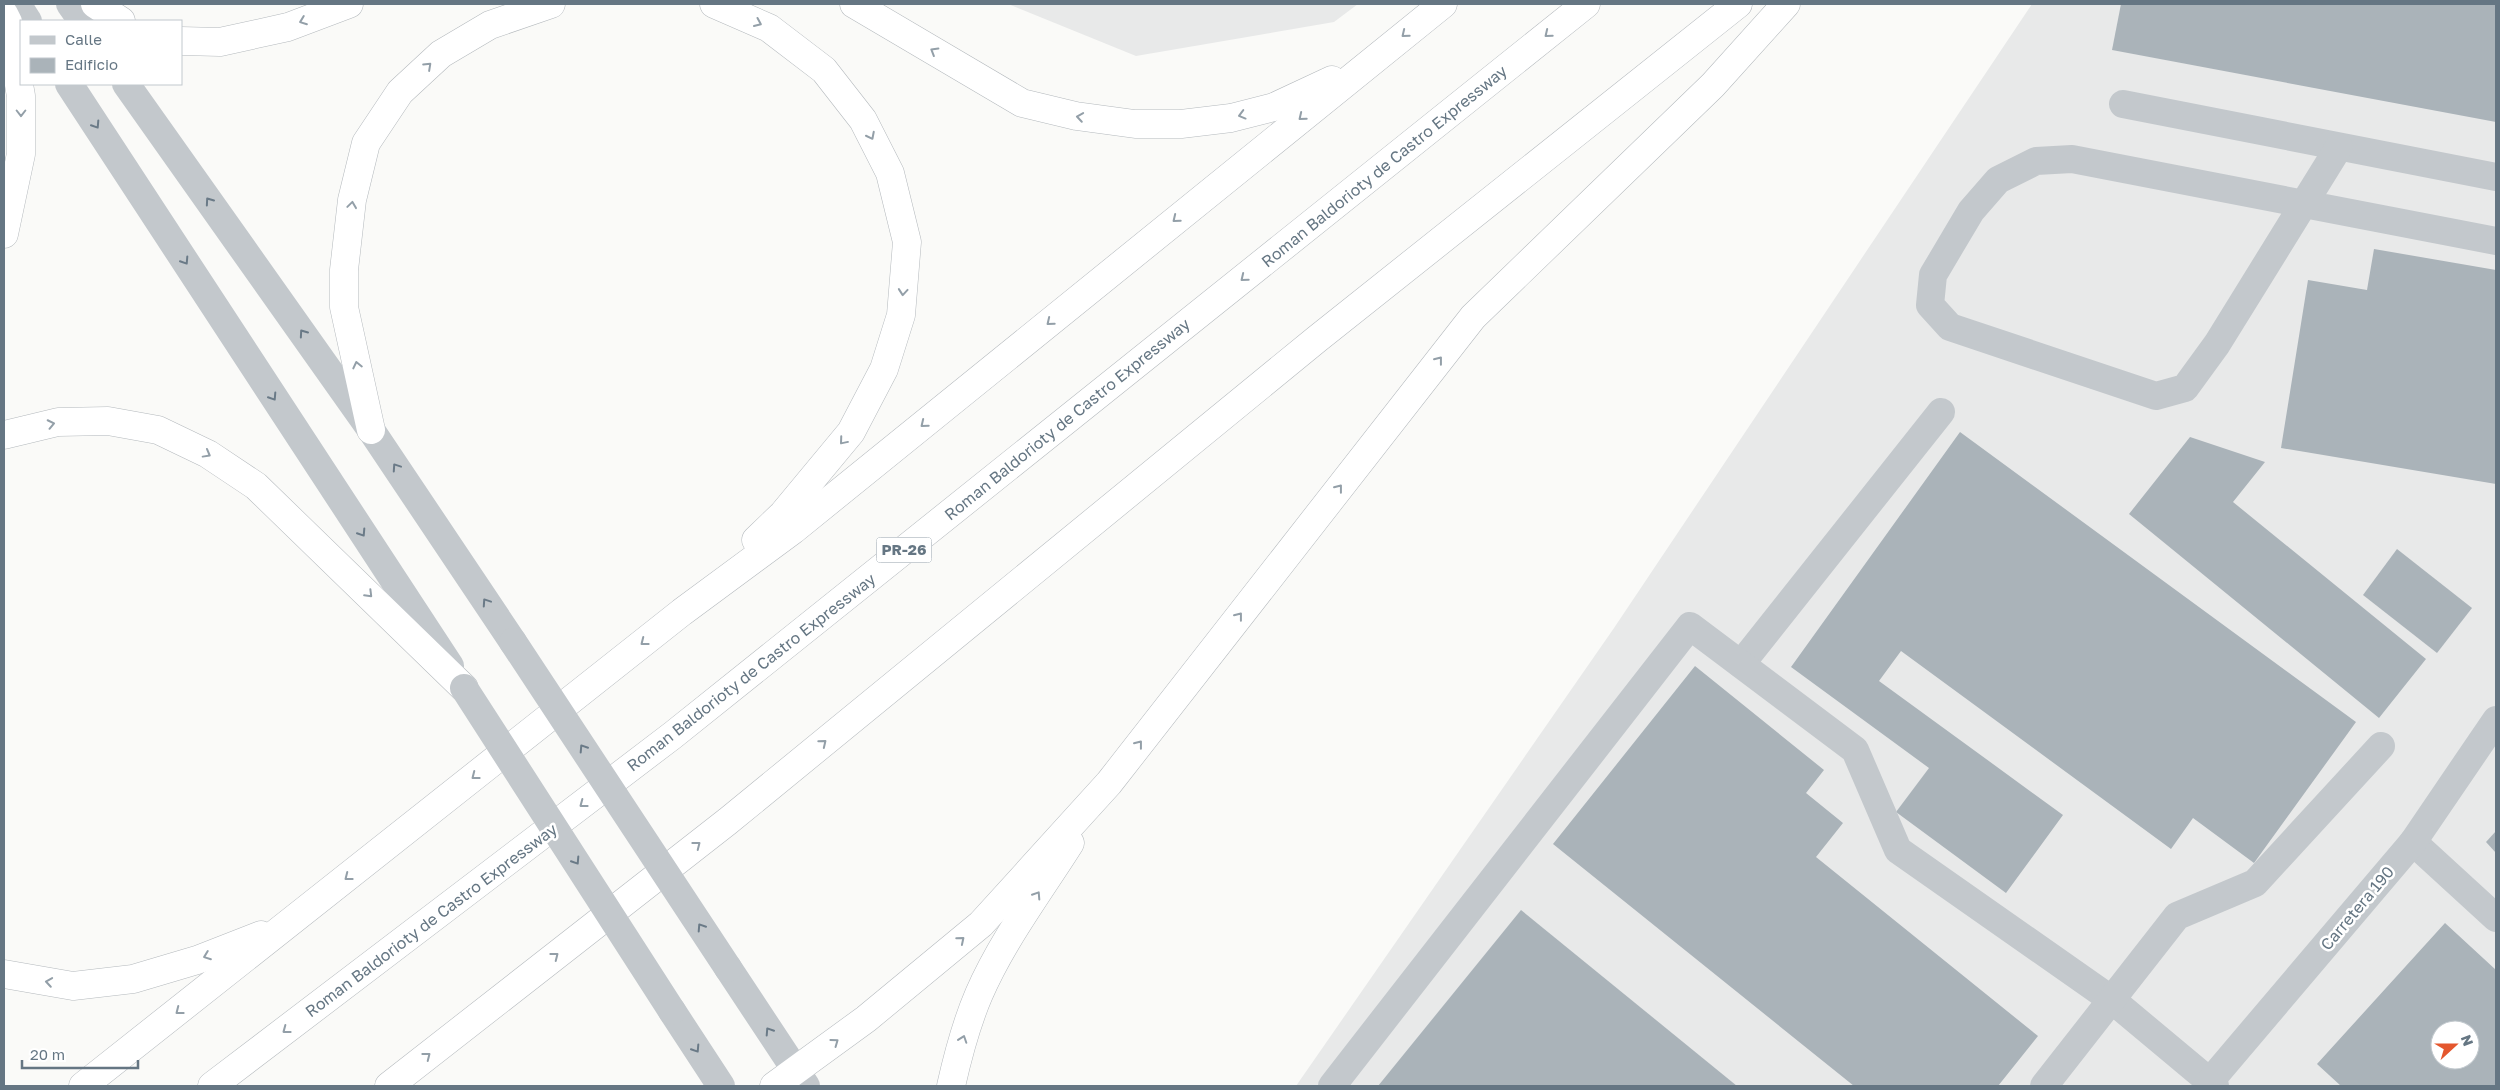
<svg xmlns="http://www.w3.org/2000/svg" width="2500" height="1090" viewBox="0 0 2500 1090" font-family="'Golos Text',sans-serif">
<rect width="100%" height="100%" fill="#fafaf8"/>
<!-- built -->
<g fill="#e8e9e9" fill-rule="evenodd">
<path d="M1008,4H1358L1334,22L1136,56Z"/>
<path d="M2032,4H2496V1086H1296L1614,628ZM2440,1030H2470V1060H2440Z"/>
</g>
<!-- building -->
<g fill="#aab3b9" fill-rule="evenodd">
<path d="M2121,4H2496V122L2112,50Z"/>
<path d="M2374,249L2496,270V484L2281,448L2308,280L2367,290Z"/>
<path d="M1960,432L2356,722L2254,863L2193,818L2171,849L1901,651L1879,681L2063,815L2006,893L1896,812L1929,768L1791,667Z"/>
<path d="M2190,437L2265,462L2233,502L2426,659L2379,718L2129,514Z"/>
<path d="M2397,549L2472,608L2437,653L2363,595Z"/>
<path d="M1695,666L1824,770L1806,793L1843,823L1816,857L2038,1036L1998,1086H1854L1553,844Z"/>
<path d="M2496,831V853L2486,842Z"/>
<path d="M1521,910L1737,1086H1378Z"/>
<path d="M2445,923L2496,970V1086H2341L2317,1064ZM2440,1030H2470V1060H2440Z"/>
</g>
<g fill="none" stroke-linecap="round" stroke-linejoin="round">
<defs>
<g id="highway">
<path d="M95,4L121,21"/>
<path d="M714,4L769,28L824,70L863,120L890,173L907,242L901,315L884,369L851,432L783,514L756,540"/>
<path d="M854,4L1022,103L1076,116L1135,124H1181L1231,118L1274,107L1332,80"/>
<path d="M4,14L8,22L21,96V154L4,234"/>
<path d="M181,41L220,42L288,27L349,4"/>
<path d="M371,430L344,307V270L352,200L366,143L400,92L441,54L490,25L551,4"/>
<path d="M4,435L58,422L108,421L158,430L208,454L256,486L464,688"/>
<path d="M4,974L73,986L133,979L197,960L261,935"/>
<path d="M83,1086L682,612L793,530L1443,4"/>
<path d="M212,1086L673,735L1586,4"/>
<path d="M389,1086L728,821L1317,339L1738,4"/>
<path d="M774,1086L866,1019L981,924L1109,783L1473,317L1713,85L1786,4"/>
<path d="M951,1086C958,1055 966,1024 979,994C1002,941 1039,892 1070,843"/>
</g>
</defs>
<!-- highway casing -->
<use href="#highway" stroke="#b4b9bd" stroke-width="29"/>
<!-- minor -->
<g stroke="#c3c8cc" stroke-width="28">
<path d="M17,4L28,21"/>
<path d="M70,4L82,21"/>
<path d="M69,84L450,666"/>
<path d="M126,84L371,430L513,642"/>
<path d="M2123,104L2496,177"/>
<path d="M2339,147L2217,344L2185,388L2156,396L1950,327L1930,305L1933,275L1971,211L1998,180L2036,161L2072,159L2496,241"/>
<path d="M1741,664L1941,412"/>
<path d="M2413,842L2496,918"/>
<path d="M728,968L806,1086"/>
<path d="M672,1011L721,1086"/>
<path d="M1332,1086L1690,626L1855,750L1898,850L2112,1000L2215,1086"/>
<path d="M2044,1086L2177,916L2255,883L2381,746"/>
<path d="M2206,1086L2413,842L2496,720"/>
</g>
<!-- highway -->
<use href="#highway" stroke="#fff" stroke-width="28"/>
<!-- minor-bridge -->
<g stroke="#c3c8cc" stroke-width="28">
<path d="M513,642L728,968"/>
<path d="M464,688L672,1011"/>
</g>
</g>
<!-- one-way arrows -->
<defs><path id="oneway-chevron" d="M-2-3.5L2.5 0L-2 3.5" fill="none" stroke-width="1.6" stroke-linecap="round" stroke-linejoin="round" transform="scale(1.25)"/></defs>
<g stroke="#939fa8">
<use href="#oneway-chevron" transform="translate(303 21) rotate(159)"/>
<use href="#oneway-chevron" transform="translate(758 23) rotate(24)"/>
<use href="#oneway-chevron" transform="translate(1405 34) rotate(141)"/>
<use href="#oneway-chevron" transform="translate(1548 34) rotate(141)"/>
<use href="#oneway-chevron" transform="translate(934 51) rotate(-149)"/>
<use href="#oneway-chevron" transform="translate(428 66) rotate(-43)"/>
<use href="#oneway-chevron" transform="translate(21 113) rotate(90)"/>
<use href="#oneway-chevron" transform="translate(1242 115) rotate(165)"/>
<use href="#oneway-chevron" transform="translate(1080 117) rotate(-171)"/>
<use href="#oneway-chevron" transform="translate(1302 117) rotate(141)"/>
<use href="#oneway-chevron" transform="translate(871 136) rotate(63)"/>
<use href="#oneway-chevron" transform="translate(352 205) rotate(-82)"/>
<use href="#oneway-chevron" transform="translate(1176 219) rotate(141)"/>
<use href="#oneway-chevron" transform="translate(1244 278) rotate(141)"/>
<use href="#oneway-chevron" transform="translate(903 292) rotate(95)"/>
<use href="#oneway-chevron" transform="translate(1050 322) rotate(141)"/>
<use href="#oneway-chevron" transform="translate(1439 360) rotate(-52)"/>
<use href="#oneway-chevron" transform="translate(357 365) rotate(-103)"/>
<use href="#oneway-chevron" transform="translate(51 424) rotate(-12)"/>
<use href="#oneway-chevron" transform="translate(924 424) rotate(141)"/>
<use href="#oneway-chevron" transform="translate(843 441) rotate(130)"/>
<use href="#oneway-chevron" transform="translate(207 454) rotate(29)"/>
<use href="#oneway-chevron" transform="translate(1339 488) rotate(-52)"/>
<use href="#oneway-chevron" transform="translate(369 594) rotate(45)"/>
<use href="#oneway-chevron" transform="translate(1239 616) rotate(-52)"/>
<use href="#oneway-chevron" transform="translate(644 642) rotate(142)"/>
<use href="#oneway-chevron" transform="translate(823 743) rotate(-39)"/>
<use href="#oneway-chevron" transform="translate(1139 744) rotate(-52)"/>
<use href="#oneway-chevron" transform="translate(475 776) rotate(142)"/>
<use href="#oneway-chevron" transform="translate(583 804) rotate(143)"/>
<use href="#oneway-chevron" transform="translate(697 845) rotate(-38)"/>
<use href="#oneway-chevron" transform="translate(348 877) rotate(142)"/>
<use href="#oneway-chevron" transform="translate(1037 895) rotate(-57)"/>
<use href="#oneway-chevron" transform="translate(961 940) rotate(-40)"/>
<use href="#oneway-chevron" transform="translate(207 956) rotate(159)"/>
<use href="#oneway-chevron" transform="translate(555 956) rotate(-38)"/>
<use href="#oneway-chevron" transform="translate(49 982) rotate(-171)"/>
<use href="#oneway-chevron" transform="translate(179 1011) rotate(142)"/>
<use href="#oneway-chevron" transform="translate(286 1030) rotate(143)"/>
<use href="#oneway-chevron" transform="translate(963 1039) rotate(-71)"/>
<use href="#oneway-chevron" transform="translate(835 1042) rotate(-36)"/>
<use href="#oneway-chevron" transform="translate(427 1056) rotate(-38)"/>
</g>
<g stroke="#6a7a87">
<use href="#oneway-chevron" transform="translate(96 125) rotate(57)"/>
<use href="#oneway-chevron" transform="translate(209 201) rotate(-125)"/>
<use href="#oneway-chevron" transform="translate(185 261) rotate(57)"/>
<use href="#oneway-chevron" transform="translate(303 333) rotate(-125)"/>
<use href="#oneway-chevron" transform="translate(273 397) rotate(57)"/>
<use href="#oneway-chevron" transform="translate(396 467) rotate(-124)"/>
<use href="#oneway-chevron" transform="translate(362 533) rotate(57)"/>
<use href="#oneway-chevron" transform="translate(486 602) rotate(-124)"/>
<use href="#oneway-chevron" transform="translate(583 748) rotate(-123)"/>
<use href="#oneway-chevron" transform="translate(576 861) rotate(57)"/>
<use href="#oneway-chevron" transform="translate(701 927) rotate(-123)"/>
<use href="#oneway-chevron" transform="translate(769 1031) rotate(-123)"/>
<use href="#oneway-chevron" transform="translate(696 1049) rotate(57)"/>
</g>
<g text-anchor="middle" stroke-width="5" stroke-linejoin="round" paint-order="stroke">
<!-- shield labels -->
<rect fill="#fff" stroke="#939fa8" stroke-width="1" x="876.5" y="537.5" width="55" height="25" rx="4"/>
<g font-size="15" font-weight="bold" fill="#657683">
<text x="904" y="555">PR-26</text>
</g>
<!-- street labels -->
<g font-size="16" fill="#657683" stroke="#fff">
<text transform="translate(1384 166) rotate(-39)" y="6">Roman Baldorioty de Castro Expressway</text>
<text transform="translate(1067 419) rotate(-39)" y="6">Roman Baldorioty de Castro Expressway</text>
<text transform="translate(751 672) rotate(-38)" y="6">Roman Baldorioty de Castro Expressway</text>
<text transform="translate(2357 908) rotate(-50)" y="6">Carretera 190</text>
<text transform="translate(431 920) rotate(-37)" y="6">Roman Baldorioty de Castro Expressway</text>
</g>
</g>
<!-- border -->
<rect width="2500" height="1090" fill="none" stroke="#657683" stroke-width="10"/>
<!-- legend -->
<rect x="20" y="20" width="162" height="65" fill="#ffffff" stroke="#c1c8cd"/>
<rect x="30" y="36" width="25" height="8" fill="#c3c8cc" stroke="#c1c8cd"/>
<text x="65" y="45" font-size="15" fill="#657683">Calle</text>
<rect x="30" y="58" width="25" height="15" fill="#aab3b9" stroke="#c1c8cd"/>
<text x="65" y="70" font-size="15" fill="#657683">Edificio</text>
<!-- north arrow -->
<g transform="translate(2455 1045) rotate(69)"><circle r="24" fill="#ffffff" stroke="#c1c8cd"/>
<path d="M0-4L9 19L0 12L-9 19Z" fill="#e4572e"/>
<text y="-8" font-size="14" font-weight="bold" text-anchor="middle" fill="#657683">N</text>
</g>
<!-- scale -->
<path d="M22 1060v8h116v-8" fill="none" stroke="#657683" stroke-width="2.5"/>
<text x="30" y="1060" font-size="15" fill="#657683" stroke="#ffffff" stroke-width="4" paint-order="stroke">20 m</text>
</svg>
